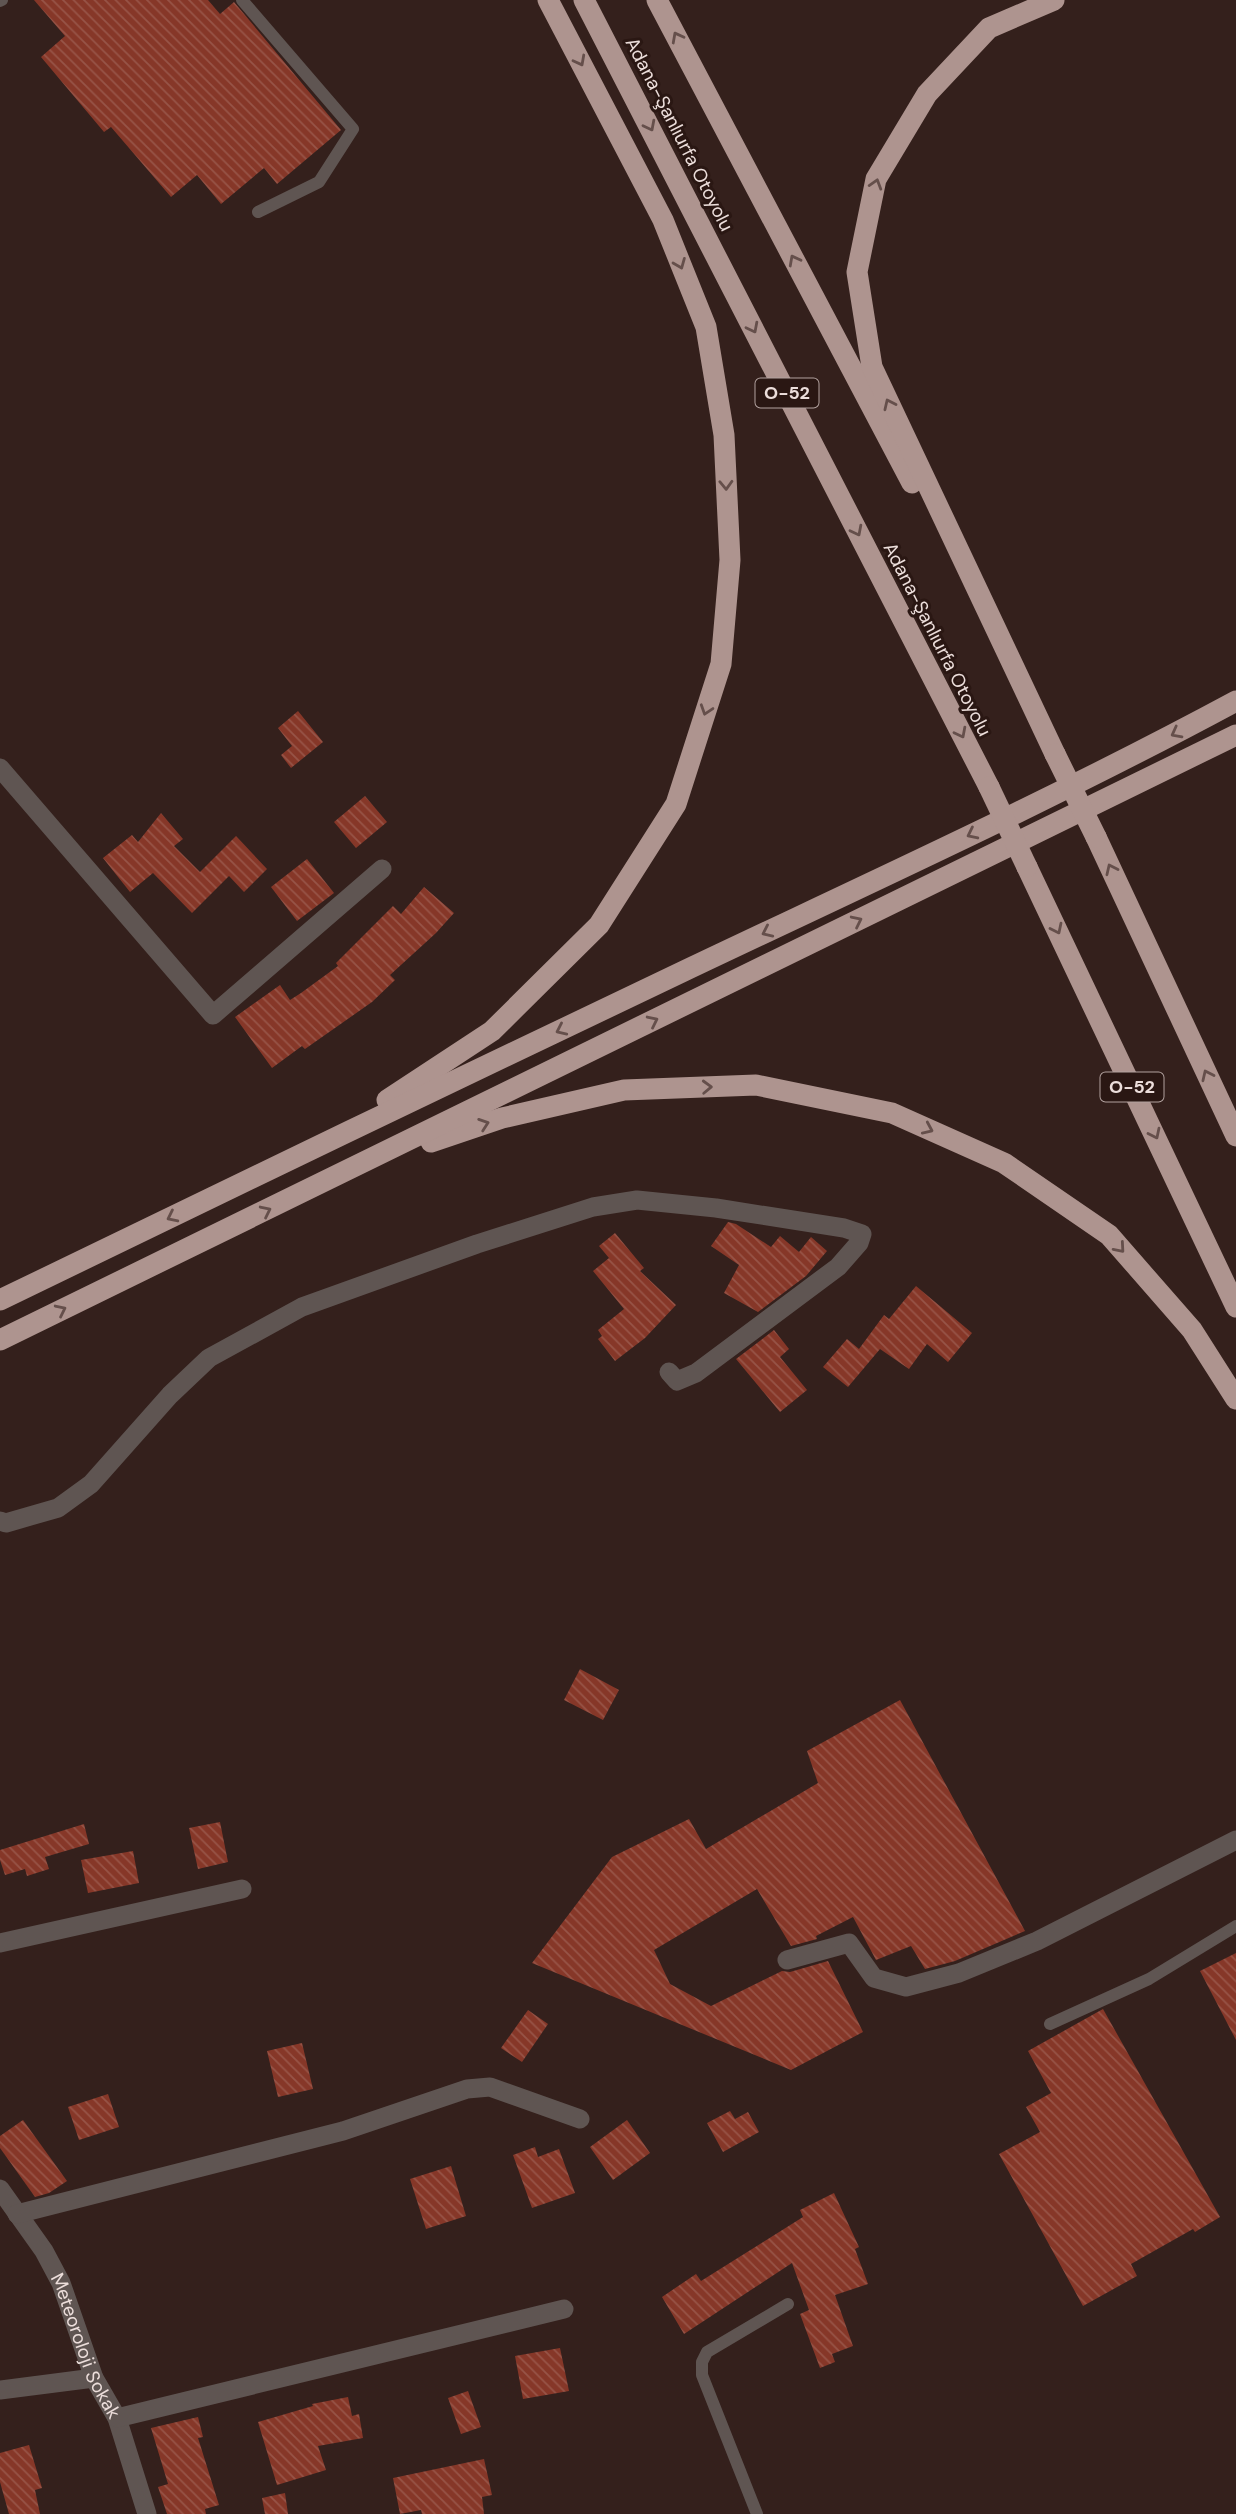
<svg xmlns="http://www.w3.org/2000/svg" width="1236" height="2514" viewBox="0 0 1236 2514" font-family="'DM Sans',sans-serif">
<defs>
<pattern id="building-back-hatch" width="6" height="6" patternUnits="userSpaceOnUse" patternTransform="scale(1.75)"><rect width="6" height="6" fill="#863728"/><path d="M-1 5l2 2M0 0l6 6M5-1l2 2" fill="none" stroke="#975447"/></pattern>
</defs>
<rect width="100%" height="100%" fill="#34201c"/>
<!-- building -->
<g fill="url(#building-back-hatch)">
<path d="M34,0H208L220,14L234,2L341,130L277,184L264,168L221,204L197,175L171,197L111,127L104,132L41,57L65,36Z"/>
<path d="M298,711L323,742L291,768L281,755L292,746L278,728Z"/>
<path d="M365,796L387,822L356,848L334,822Z"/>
<path d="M161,813L183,839L174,846L200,872L236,836L267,869L244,892L229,876L192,913L153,873L130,892L103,858L132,835L138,842Z"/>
<path d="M307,859L334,893L297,921L271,887Z"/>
<path d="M424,887L454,913L436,933L390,975L395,980L372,1002L305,1049L302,1046L272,1068L235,1017L280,985L290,1000L301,993L338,966L336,963L393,906L401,914Z"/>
<path d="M728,1222L736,1224L771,1247L780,1236L799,1252L811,1237L827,1251L806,1276L758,1312L724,1293L739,1265L711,1246Z"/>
<path d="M615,1233L644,1268L640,1271L676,1305L645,1338L615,1361L598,1339L602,1336L598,1330L624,1309L593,1271L609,1258L599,1246Z"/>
<path d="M916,1286L972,1333L948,1362L927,1344L909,1369L880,1349L848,1387L823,1367L847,1339L859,1349L884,1315L889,1319Z"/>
<path d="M774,1330L789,1349L780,1357L807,1390L780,1412L736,1359Z"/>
<path d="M580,1669L619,1690L603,1720L564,1700Z"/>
<path d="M900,1700L1025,1931L955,1961L925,1969L911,1946L876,1960L853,1917L816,1936L817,1939L791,1946L757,1889L654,1950L670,1984L711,2006L782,1971L790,1972L828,1961L863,2032L791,2070L532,1963L612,1857L689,1819L706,1849L818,1783L807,1751Z"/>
<path d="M220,1822L228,1862L198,1869L189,1828Z"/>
<path d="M84,1824L89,1844L45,1857L49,1869L27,1876L25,1869L5,1875L0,1860V1850Z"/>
<path d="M133,1851L139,1883L88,1893L81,1860Z"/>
<path d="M1236,1953V2040L1200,1971Z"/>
<path d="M1103,2009L1220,2217L1195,2232L1193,2229L1131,2264L1137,2276L1083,2306L999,2154L1040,2132L1026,2107L1051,2093L1028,2051Z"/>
<path d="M528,2010L548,2024L522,2062L501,2048Z"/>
<path d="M302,2043L313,2089L278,2097L267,2051Z"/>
<path d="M108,2094L119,2127L79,2140L68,2107Z"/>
<path d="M730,2111L735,2119L748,2112L759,2132L723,2152L707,2123Z"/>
<path d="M23,2120L67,2181L49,2193L35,2197L0,2148V2136Z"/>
<path d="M627,2120L650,2153L613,2180L590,2147Z"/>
<path d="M535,2147L538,2157L559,2149L575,2193L532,2208L513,2155Z"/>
<path d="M451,2166L466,2216L426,2229L410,2179Z"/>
<path d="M834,2193L859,2247L855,2249L868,2284L835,2295L853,2346L832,2354L835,2362L820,2368L800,2314L809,2310L792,2263L684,2334L662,2297L696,2274L701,2281L803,2217L800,2210Z"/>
<path d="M560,2348L569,2391L523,2399L515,2356Z"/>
<path d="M468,2391L481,2427L461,2434L448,2398Z"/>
<path d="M348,2397L352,2416L359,2414L363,2438L318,2446L326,2470L277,2485L258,2422L313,2406L312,2404Z"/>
<path d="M198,2417L203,2437L198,2438L219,2505L205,2509L206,2514H167L158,2487L168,2484L151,2428Z"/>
<path d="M29,2445L42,2488L35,2490L40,2514H9L0,2482V2453Z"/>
<path d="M484,2459L492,2495L482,2497L484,2514H422L421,2510L400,2514L393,2478Z"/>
<path d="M285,2493L288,2514H265L262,2498Z"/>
</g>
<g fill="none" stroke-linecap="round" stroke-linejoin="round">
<!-- service -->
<g stroke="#5f5552" stroke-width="12">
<path d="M242,0L353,129L319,182L258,212"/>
<path d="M0,1L2,0"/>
<path d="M1050,2024L1149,1979L1236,1926"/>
<path d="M757,2514L702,2375V2362L707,2352L788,2304"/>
</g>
<!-- minor -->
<g stroke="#5f5552" stroke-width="19">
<path d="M0,768L213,1015L382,869"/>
<path d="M0,1521L6,1523L58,1508L91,1484L170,1395L209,1358L302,1307L477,1244L593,1207L637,1200L716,1208L844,1228L862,1234L859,1243L838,1267L696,1373L677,1381L669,1372"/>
<path d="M0,1943L242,1889"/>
<path d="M787,1960L849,1943L874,1978L906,1987L959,1973L1037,1941L1236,1840"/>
<path id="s1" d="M0,2189L44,2251L61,2283L94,2378L117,2418L147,2514"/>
<path d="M17,2214L343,2131L467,2089L490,2087L580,2119"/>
<path d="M0,2390L94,2378"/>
<path d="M117,2418L564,2309"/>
</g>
<!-- motorway -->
<g stroke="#ae948f" stroke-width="21">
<path d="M584,0L989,787"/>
<path d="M657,0L912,483"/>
<path d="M1054,0L989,28L927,94L876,179L857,272L872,367L1055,754"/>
<path d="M1096,837L1236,1136"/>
<path d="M1027,867L1236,1307"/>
<path d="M387,1100L492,1031L599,925L676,804L721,664L730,560L724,435L706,327L663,220L548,0"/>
<path d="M431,1142L502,1118L624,1090L756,1085L892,1113L1004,1163L1109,1235L1192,1330L1236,1399"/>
<path d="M0,1300C227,1189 456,1080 684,971C869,883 1056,798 1236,701"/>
<path d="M0,1340L1236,735"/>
</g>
<!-- motorway-bridge -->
<g stroke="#ae948f" stroke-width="21">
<path d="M1055,754L1096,837"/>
<path d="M989,787L1027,867"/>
</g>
</g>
<!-- one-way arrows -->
<defs><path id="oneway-chevron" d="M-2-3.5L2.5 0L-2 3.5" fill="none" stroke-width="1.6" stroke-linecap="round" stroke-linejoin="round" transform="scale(1.75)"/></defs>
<g stroke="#654f4b">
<use href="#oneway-chevron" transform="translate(677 37) rotate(-118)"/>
<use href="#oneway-chevron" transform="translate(580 61) rotate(62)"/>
<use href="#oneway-chevron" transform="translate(650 126) rotate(63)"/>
<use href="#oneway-chevron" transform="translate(876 184) rotate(-73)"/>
<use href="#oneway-chevron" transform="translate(794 260) rotate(-118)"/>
<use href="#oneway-chevron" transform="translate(680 264) rotate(68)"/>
<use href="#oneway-chevron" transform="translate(753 328) rotate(63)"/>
<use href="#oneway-chevron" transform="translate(889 404) rotate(-115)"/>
<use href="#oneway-chevron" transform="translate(726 485) rotate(88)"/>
<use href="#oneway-chevron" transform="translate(857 531) rotate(63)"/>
<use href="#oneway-chevron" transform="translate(706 710) rotate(108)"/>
<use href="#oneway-chevron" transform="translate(961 733) rotate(63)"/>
<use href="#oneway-chevron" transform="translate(1176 733) rotate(152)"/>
<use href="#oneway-chevron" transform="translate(972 834) rotate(154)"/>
<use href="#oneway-chevron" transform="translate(1111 869) rotate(-115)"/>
<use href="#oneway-chevron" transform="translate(857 921) rotate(-26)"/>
<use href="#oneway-chevron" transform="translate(1057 929) rotate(64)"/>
<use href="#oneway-chevron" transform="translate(767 932) rotate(155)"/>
<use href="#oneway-chevron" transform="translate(653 1021) rotate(-26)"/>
<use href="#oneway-chevron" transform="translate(561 1030) rotate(155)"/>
<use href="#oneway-chevron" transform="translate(1207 1075) rotate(-115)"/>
<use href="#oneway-chevron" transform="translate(707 1087) rotate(-2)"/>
<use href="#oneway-chevron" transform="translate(484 1124) rotate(-19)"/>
<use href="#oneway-chevron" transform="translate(928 1129) rotate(24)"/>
<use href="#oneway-chevron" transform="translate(1155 1134) rotate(64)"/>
<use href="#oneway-chevron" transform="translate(266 1211) rotate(-26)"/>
<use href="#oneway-chevron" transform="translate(172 1217) rotate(154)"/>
<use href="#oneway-chevron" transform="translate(1120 1248) rotate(49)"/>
<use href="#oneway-chevron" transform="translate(61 1310) rotate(-26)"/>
</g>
<g text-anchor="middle" stroke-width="6" stroke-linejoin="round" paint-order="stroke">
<!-- shield labels -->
<g fill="#2a1713" stroke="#b2a29f" stroke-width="2">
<rect x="755.5" y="378.5" width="63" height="29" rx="5"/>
<rect x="1100.5" y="1072.5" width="63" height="29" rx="5"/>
</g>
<g font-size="18" font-weight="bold" fill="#ecdedb">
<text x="787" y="399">O-52</text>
<text x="1132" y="1093">O-52</text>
</g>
<!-- street labels -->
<g font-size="19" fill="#ecdedb" stroke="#2a1713">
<text transform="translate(680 134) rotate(63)" y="7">Adana-Şanlıurfa Otoyolu</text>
<text transform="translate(938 639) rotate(63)" y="7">Adana-Şanlıurfa Otoyolu</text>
<text dy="7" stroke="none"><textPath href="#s1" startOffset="180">Meteoroloji Sokak</textPath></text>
</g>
</g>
</svg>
